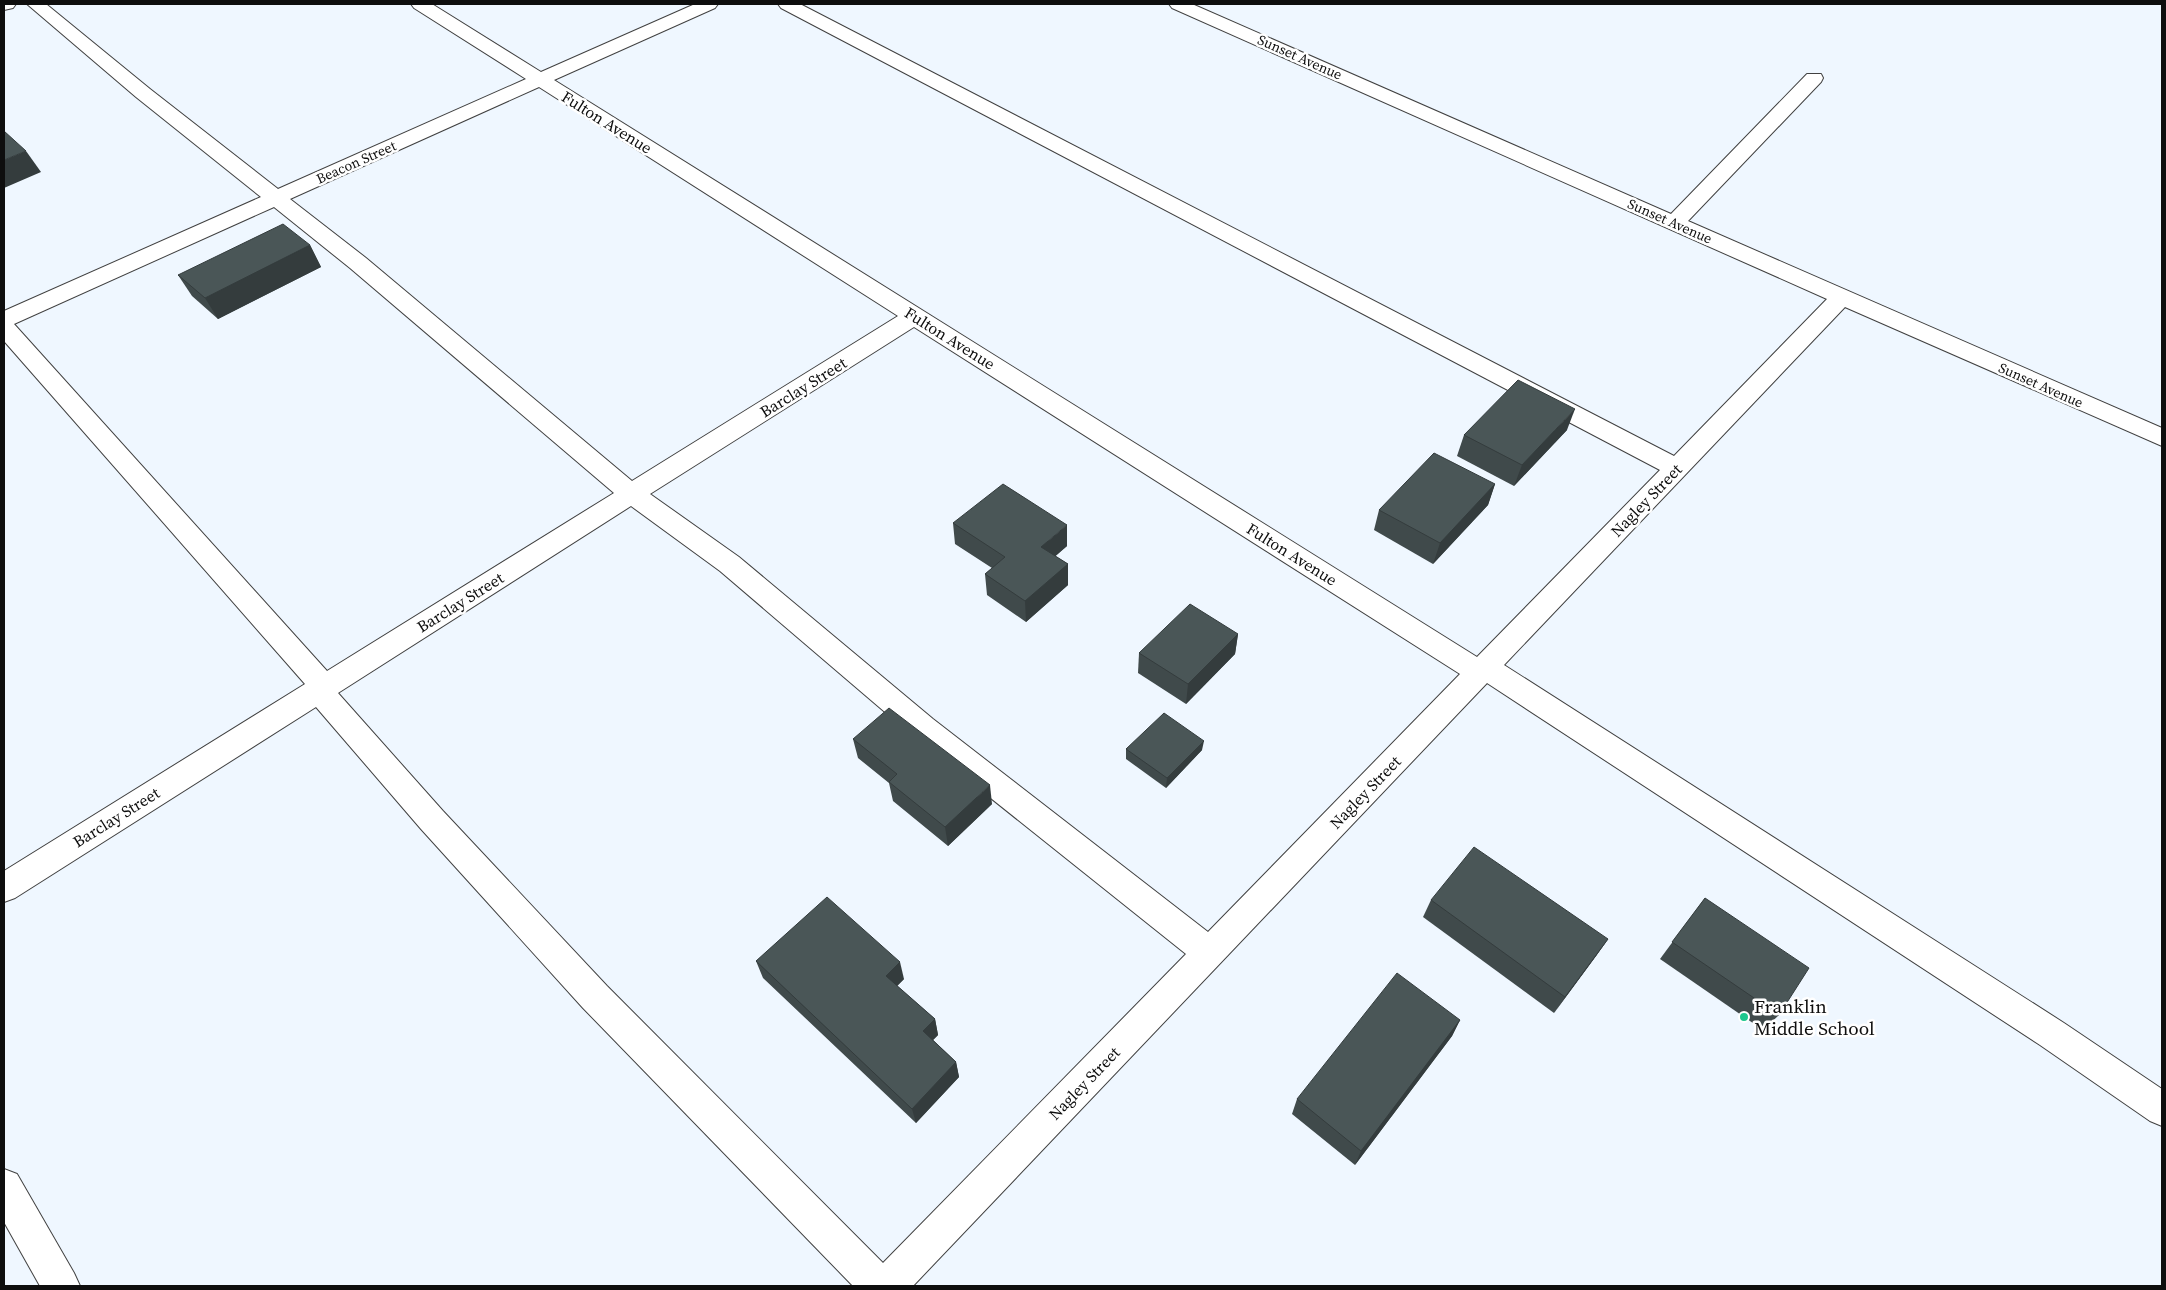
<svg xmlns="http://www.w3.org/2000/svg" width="2166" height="1290" viewBox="0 0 2166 1290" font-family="'Source Serif 4',serif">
<rect width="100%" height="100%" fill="#eff7ff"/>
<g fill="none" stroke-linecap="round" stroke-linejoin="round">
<defs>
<g id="minor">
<path d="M4,4H16L13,8L4,10Z"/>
<path d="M27,4H46L150,89L278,189L526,79L414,8L411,4H432L541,72L695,4H718L715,8L554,80L1477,657L1660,470L781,8L778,4H800L1674,456L1827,299L1172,8L1169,4H1192L1671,214L1807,74H1821L1823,78L1821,82L1688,221L2162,428V446L1845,307L1504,665L2064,1023L2162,1089V1126L2150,1121L2040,1045L1487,683L913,1286H853L583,1008L421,829L316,707L15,898L4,902V871L305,684L4,341V311L261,197L136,97ZM539,87L898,316L632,481L366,258L290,199ZM274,207L350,268L614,493L327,671L14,324ZM914,327L1460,674L1208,932L933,719L739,557L650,494ZM631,506L720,571L913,736L1186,954L883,1263L607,986L443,811L338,693Z"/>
<path d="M4,1169L17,1174L74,1273L80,1286H40L4,1222Z"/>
</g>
</defs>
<!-- minor casing -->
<use href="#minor" stroke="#414141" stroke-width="2"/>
<!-- minor -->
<use href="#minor" fill="#fff" fill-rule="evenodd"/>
</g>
<!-- wall -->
<g fill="#404a4b">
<path d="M310,245L321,267L218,319L192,296L178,275Z"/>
<path d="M1567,430L1514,486L1457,456L1464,435Z"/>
<path d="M1495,484L1488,505L1433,564L1374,530L1379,510Z"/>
<path d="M953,523L1067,546L1055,556L1068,564V585L1026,622L987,595L985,574L992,568L955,544Z"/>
<path d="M1238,634L1235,654L1186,704L1138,673L1139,653Z"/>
<path d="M853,739L992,804L948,846L893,801L889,783L858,758Z"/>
<path d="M1126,749L1202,750L1166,788L1126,759Z"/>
<path d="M1705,898L1779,1015L1763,1030L1660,959Z"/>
<path d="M1431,900L1608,939L1596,956L1554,1013L1423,917Z"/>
<path d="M756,961L904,979L897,986L935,1019L938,1035L933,1040L956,1062L959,1077L916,1123L763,978Z"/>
<path d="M1460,1020L1452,1036L1355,1165L1292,1114L1297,1099Z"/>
</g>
<!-- shaded-wall -->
<g fill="#343c3d">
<path d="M26,151L41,172L4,188V160Z"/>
<path d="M310,245L321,267L218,319L205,298Z"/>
<path d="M1575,409L1567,430L1514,486L1522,465Z"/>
<path d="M1495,484L1488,505L1433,564L1440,543Z"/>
<path d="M1067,525V546L1042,568L1041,547Z"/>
<path d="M1068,564V585L1026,622L1025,601Z"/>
<path d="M1238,634L1235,654L1186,704L1188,684Z"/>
<path d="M1204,741L1202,750L1166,788L1167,778Z"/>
<path d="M990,785L992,804L948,846L945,827Z"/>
<path d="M1608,939L1596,956L1554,1013L1565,997Z"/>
<path d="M900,962L904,979L891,992L886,976Z"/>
<path d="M935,1019L938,1035L926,1047L923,1031Z"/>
<path d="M1460,1020L1452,1036L1355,1165L1361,1151Z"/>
<path d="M956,1062L959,1077L916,1123L912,1109Z"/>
</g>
<!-- building -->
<g fill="#4a5657" stroke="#343c3d">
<path d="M4,131L26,151L4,160Z"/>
<path d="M283,224L310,245L205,298L178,275Z"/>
<path d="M1518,380L1575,409L1522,465L1464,435Z"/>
<path d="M1434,453L1495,484L1440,543L1379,510Z"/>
<path d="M1003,484L1067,525L1041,547L1068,564L1025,601L985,574L1005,557L953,523Z"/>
<path d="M1190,604L1238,634L1188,684L1139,653Z"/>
<path d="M889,708L990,785L945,827L889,782L897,774L853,739Z"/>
<path d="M1164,713L1204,741L1167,778L1126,749Z"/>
<path d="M1474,847L1608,939L1565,997L1431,900Z"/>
<path d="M827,897L900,962L886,976L935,1019L923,1031L956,1062L912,1109L756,961Z"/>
<path d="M1705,898L1809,968L1779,1015L1672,942Z"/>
<path d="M1397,973L1460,1020L1361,1151L1297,1099Z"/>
</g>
<!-- markers -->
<circle fill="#1dc78e" stroke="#fff" stroke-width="2" cx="1744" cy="1017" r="5"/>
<g text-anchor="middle" stroke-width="5" stroke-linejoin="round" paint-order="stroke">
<!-- far-street labels -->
<g font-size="14" fill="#0e0e0e" stroke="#fff">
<text transform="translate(1300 57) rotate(24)" y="5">Sunset Avenue</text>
<text transform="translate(356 162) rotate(-24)" y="5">Beacon Street</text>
<text transform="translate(1670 221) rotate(24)" y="5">Sunset Avenue</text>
<text transform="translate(2041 385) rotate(24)" y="5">Sunset Avenue</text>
</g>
<!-- street labels -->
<g font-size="16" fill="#0e0e0e" stroke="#fff">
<text transform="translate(607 122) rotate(32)" y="6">Fulton Avenue</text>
<text transform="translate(950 338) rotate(32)" y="6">Fulton Avenue</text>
<text transform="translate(803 387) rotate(-32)" y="6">Barclay Street</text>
<text transform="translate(1646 500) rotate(-46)" y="6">Nagley Street</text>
<text transform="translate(1292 554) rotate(32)" y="6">Fulton Avenue</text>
<text transform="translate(460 602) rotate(-32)" y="6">Barclay Street</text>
<text transform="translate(1365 792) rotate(-46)" y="6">Nagley Street</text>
<text transform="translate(116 817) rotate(-32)" y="6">Barclay Street</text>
<text transform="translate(1084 1083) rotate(-46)" y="6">Nagley Street</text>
</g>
<!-- near-poi labels -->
<g font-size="19" fill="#0e0e0e" stroke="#fff" text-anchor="start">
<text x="1754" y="1013">Franklin<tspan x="1754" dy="22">Middle School</tspan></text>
</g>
</g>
<!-- border -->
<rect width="2166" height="1290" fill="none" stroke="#0e0e0e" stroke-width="10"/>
</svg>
